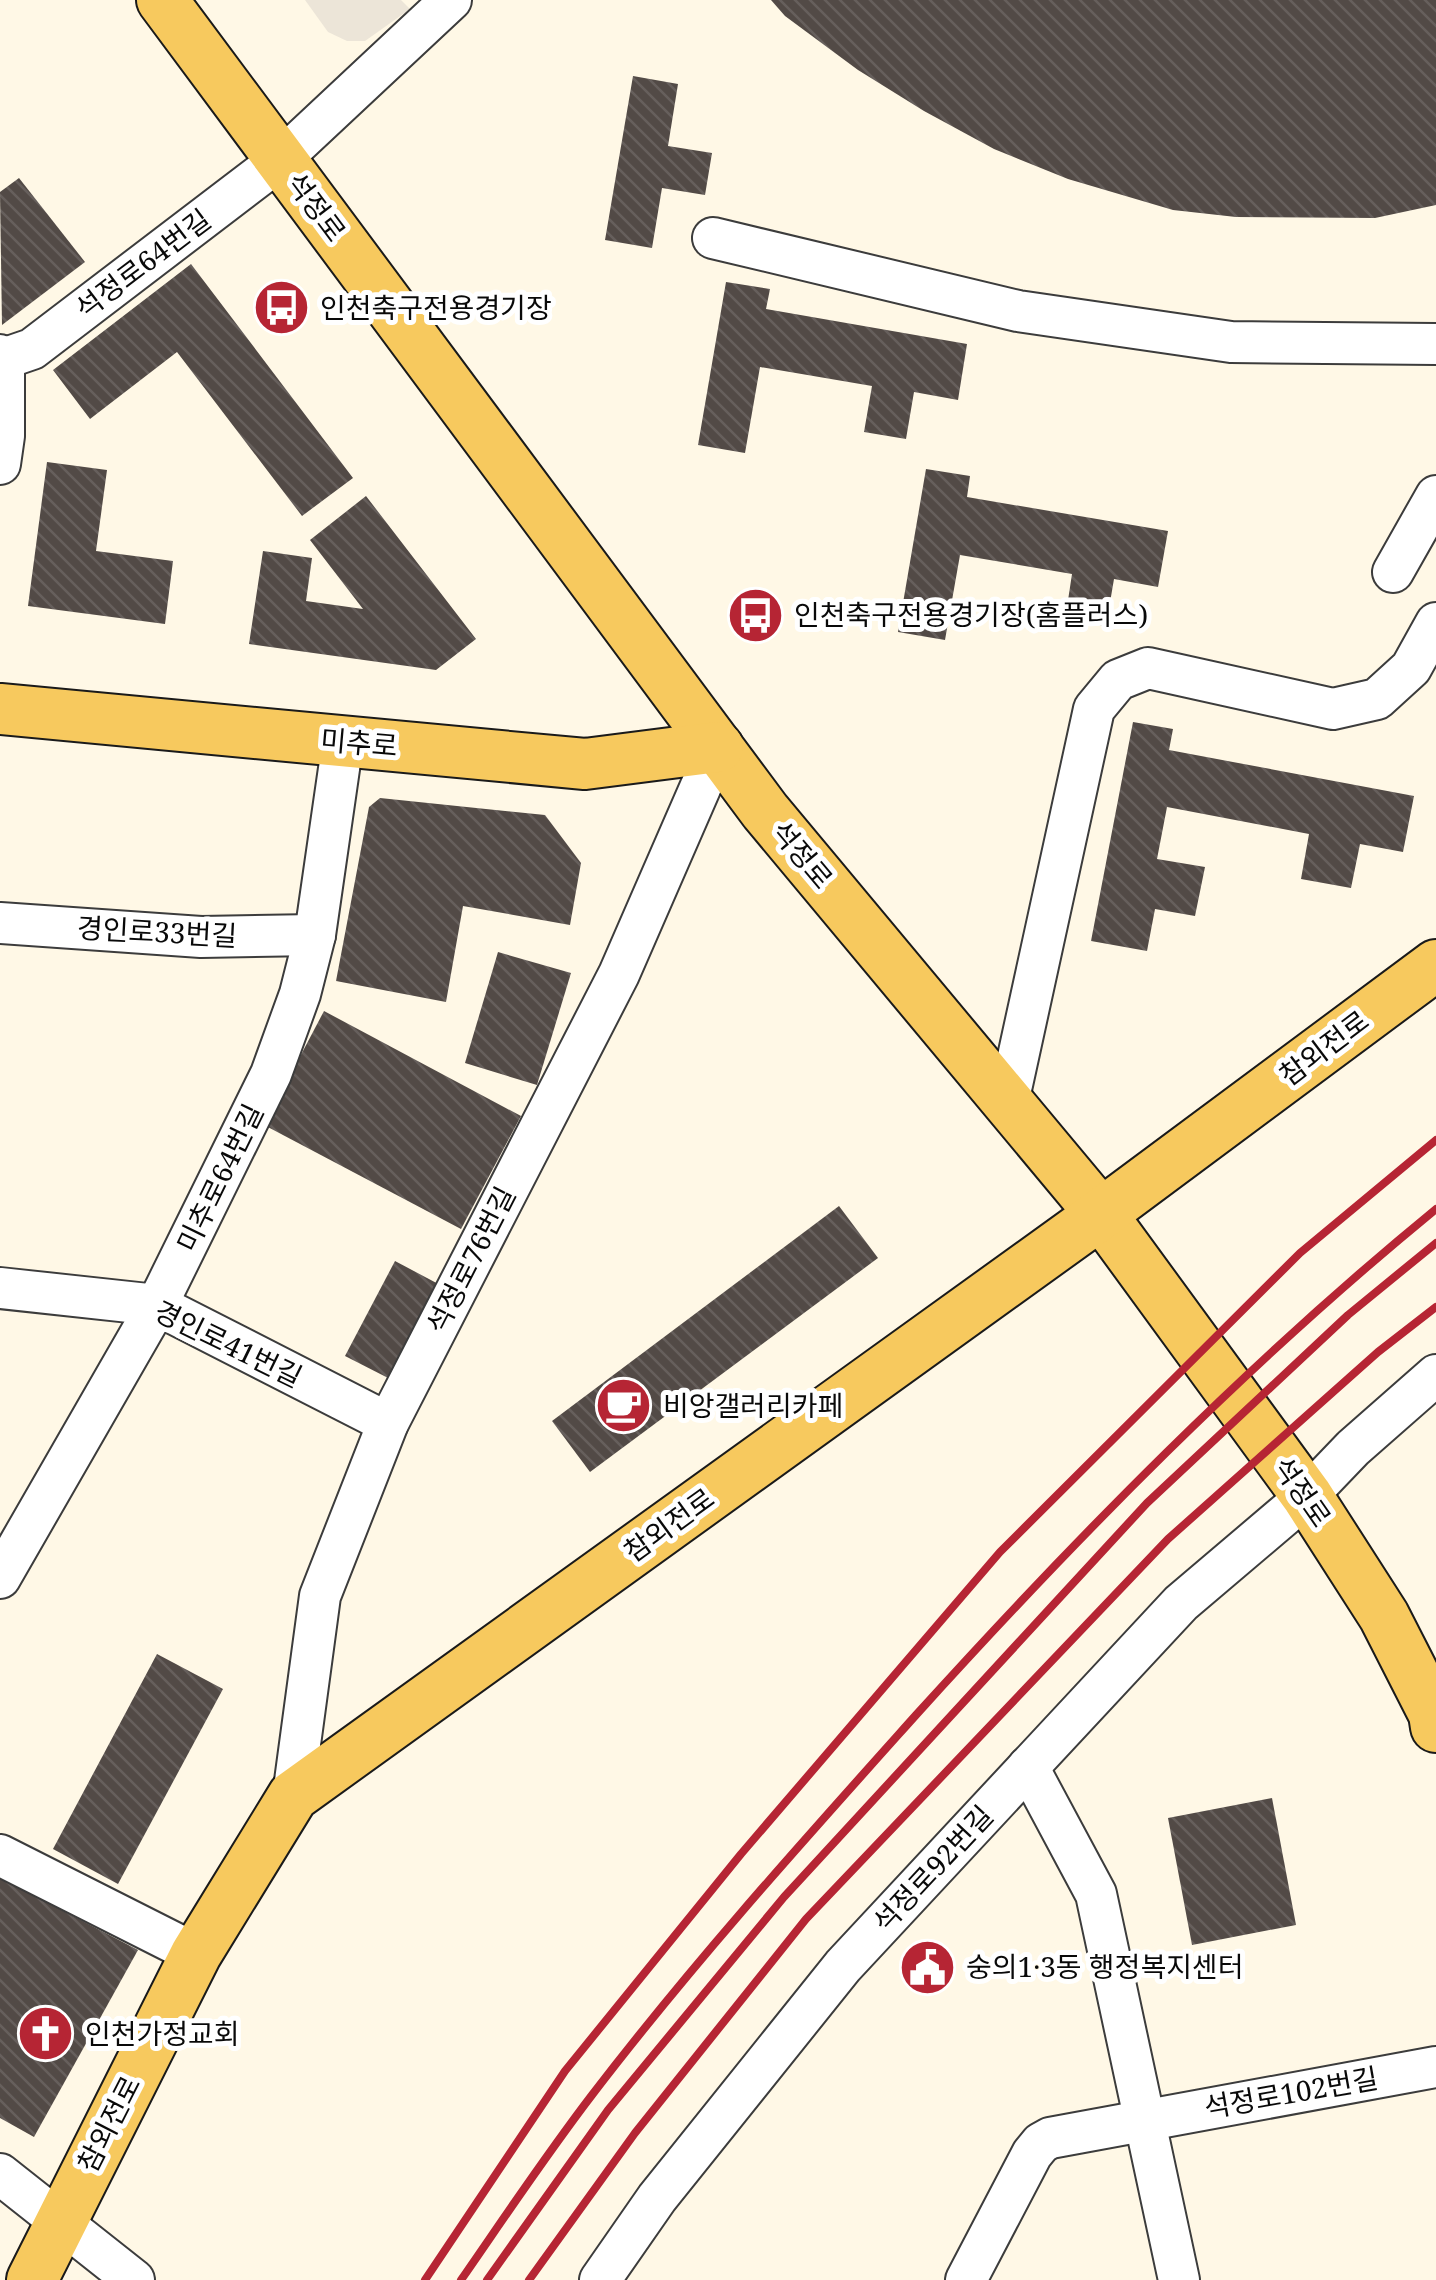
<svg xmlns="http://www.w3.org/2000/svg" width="1436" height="2280" viewBox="0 0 1436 2280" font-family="'Noto Serif','Noto Sans KR',serif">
<defs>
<pattern id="building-back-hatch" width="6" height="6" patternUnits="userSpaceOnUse" patternTransform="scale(2.5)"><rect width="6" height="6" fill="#524a46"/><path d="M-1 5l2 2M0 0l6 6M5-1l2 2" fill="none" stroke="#665f5c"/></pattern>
</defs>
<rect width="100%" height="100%" fill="#fff8e6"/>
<!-- plaza -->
<path fill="#ece5d8" d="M305,0H401L410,9L365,41H347L328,32Z"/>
<!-- building -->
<g fill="url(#building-back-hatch)">
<path d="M771,0H1436V205L1375,218L1236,217L1173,210L1068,179L994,149L924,111L858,70L785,16Z"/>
<path d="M633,76L678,84L668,146L712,153L705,195L662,188L652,248L605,240Z"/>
<path d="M19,178L85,262L2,325L0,192Z"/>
<path d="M191,264L353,478L302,516L177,352L90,419L53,370Z"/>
<path d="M726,282L770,289L766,309L967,344L958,400L914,392L906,439L864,432L872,386L760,367L745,453L698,445Z"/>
<path d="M47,462L107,470L96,551L173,561L165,624L28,606Z"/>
<path d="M926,469L970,476L967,497L1168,531L1158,587L1114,579L1106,626L1065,620L1072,574L960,555L945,640L898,632Z"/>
<path d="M366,496L476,639L436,670L249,644L263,551L312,558L306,601L363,609L310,540Z"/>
<path d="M1133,722L1173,729L1169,750L1414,796L1403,852L1360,844L1351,888L1301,879L1309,834L1167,807L1157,859L1205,867L1195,916L1155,909L1147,951L1091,941Z"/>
<path d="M380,798L545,815L581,863L570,925L463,906L446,1002L336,981L369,807Z"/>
<path d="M498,952L571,973L537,1085L465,1063Z"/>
<path d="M324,1011L521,1116L461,1229L264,1125Z"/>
<path d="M839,1206L878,1258L590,1472L552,1421Z"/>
<path d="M395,1261L444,1287L394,1381L345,1356Z"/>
<path d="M157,1654L223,1689L118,1884L53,1849Z"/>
<path d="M1272,1798L1296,1925L1192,1945L1168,1818Z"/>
<path d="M0,1878L138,1950L34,2137L0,2118Z"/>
</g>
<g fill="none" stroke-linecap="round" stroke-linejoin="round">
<defs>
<g id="minor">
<path d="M713,238L1018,311L1231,342L1436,344"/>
<path d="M0,355L4,361V436L0,464"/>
<path d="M0,360L32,349L281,159L451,0"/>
<path d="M1393,572L1436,496"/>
<path d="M0,923L201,937L315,935"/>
<path d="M1008,1103L1094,709L1118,680L1148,668L1333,709L1377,699L1411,668L1436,623"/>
<path d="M0,1288L157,1305L388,1423"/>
<path d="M0,1578L157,1305L271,1074L300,994L315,935L343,741"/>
<path d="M1028,1767L1096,1894L1179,2280"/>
<path d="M293,1796L320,1596L388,1423L619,974L718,747"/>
<path d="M0,1855L196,1954"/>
<path d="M0,2174L134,2280"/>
<path d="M600,2280L657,2198L843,1966L1181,1603L1307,1496L1353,1448L1436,1375"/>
<path d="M966,2280L1032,2154L1041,2143L1050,2138L1436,2067"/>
</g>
<g id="major">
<path d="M162,0L765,811L1101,1214L1307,1496L1384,1616L1434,1714L1436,1727"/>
<path d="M0,709L585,764L718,747"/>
<path d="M32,2280L196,1954L293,1796L1101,1214L1436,965"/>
</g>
</defs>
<!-- minor casing -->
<use href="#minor" stroke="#3c3c3c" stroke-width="44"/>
<!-- major casing -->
<use href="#major" stroke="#1a1a1a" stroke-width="54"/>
<!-- minor -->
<use href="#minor" stroke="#fff" stroke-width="40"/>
<!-- major -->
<use href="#major" stroke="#f7c95e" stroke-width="50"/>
<!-- rail -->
<g stroke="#b62534" stroke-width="8">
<path d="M425,2280L565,2071L741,1854L1000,1552L1300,1253L1436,1140"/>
<path d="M461,2280C504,2218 546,2155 592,2095C693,1963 805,1839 916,1715C1079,1535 1248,1363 1436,1209"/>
<path d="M487,2280L608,2110L784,1897L1147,1503L1348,1315L1436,1243"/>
<path d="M529,2280L635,2133L806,1919L1168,1539L1378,1352L1436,1307"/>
</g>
</g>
<!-- icons -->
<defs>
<symbol id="bus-disc" viewBox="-11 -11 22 22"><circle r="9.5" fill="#b62534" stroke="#fff"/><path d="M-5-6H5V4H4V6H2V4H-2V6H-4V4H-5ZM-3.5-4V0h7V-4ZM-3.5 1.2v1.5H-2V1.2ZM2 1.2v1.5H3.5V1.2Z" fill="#fff"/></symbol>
<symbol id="cafe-disc" viewBox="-11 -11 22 22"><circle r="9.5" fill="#b62534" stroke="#fff"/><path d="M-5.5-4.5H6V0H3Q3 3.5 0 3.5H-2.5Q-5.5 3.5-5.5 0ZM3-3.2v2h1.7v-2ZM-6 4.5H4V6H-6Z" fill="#fff"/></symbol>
<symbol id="civic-disc" viewBox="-11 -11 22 22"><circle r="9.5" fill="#b62534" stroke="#fff"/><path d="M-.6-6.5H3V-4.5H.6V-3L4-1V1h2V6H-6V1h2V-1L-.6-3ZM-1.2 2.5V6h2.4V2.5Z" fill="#fff"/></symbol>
<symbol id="church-disc" viewBox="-11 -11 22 22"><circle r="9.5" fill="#b62534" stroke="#fff"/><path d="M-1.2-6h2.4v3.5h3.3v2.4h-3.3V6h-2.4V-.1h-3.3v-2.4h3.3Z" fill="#fff"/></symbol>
</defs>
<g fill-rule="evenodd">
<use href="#bus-disc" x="250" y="276" width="63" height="63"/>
<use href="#bus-disc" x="724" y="584" width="63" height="63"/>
<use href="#cafe-disc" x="592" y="1374" width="63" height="63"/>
<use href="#civic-disc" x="896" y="1936" width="63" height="63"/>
<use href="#church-disc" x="14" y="2002" width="63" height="63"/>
</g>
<g text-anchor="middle" stroke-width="10" stroke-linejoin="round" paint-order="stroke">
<!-- street labels -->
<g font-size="28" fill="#090909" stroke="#fff">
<text transform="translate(316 207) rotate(53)" y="10">석정로</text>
<text transform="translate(143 264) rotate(-37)" y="10">석정로64번길</text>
<text transform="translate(359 743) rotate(5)" y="10">미추로</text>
<text transform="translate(802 855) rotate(50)" y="10">석정로</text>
<text transform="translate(157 932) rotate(3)" y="10">경인로33번길</text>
<text transform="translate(1324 1048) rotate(-37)" y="10">참외전로</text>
<text transform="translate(220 1178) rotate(-64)" y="10">미추로64번길</text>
<text transform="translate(471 1260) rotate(-63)" y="10">석정로76번길</text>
<text transform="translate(228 1344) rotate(26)" y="10">경인로41번길</text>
<text transform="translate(1302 1492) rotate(55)" y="10">석정로</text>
<text transform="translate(669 1525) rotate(-36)" y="10">참외전로</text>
<text transform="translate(933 1869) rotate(-47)" y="10">석정로92번길</text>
<text transform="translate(1291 2093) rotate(-10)" y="10">석정로102번길</text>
<text transform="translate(109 2124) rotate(-63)" y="10">참외전로</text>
</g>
<!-- poi labels -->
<g font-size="28" fill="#090909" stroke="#fff" text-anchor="start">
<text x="320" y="318">인천축구전용경기장</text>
<text x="794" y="625">인천축구전용경기장(홈플러스)</text>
<text x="663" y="1416">비앙갤러리카페</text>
<text x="966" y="1977">숭의1·3동 행정복지센터</text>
<text x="85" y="2044">인천가정교회</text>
</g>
</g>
</svg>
